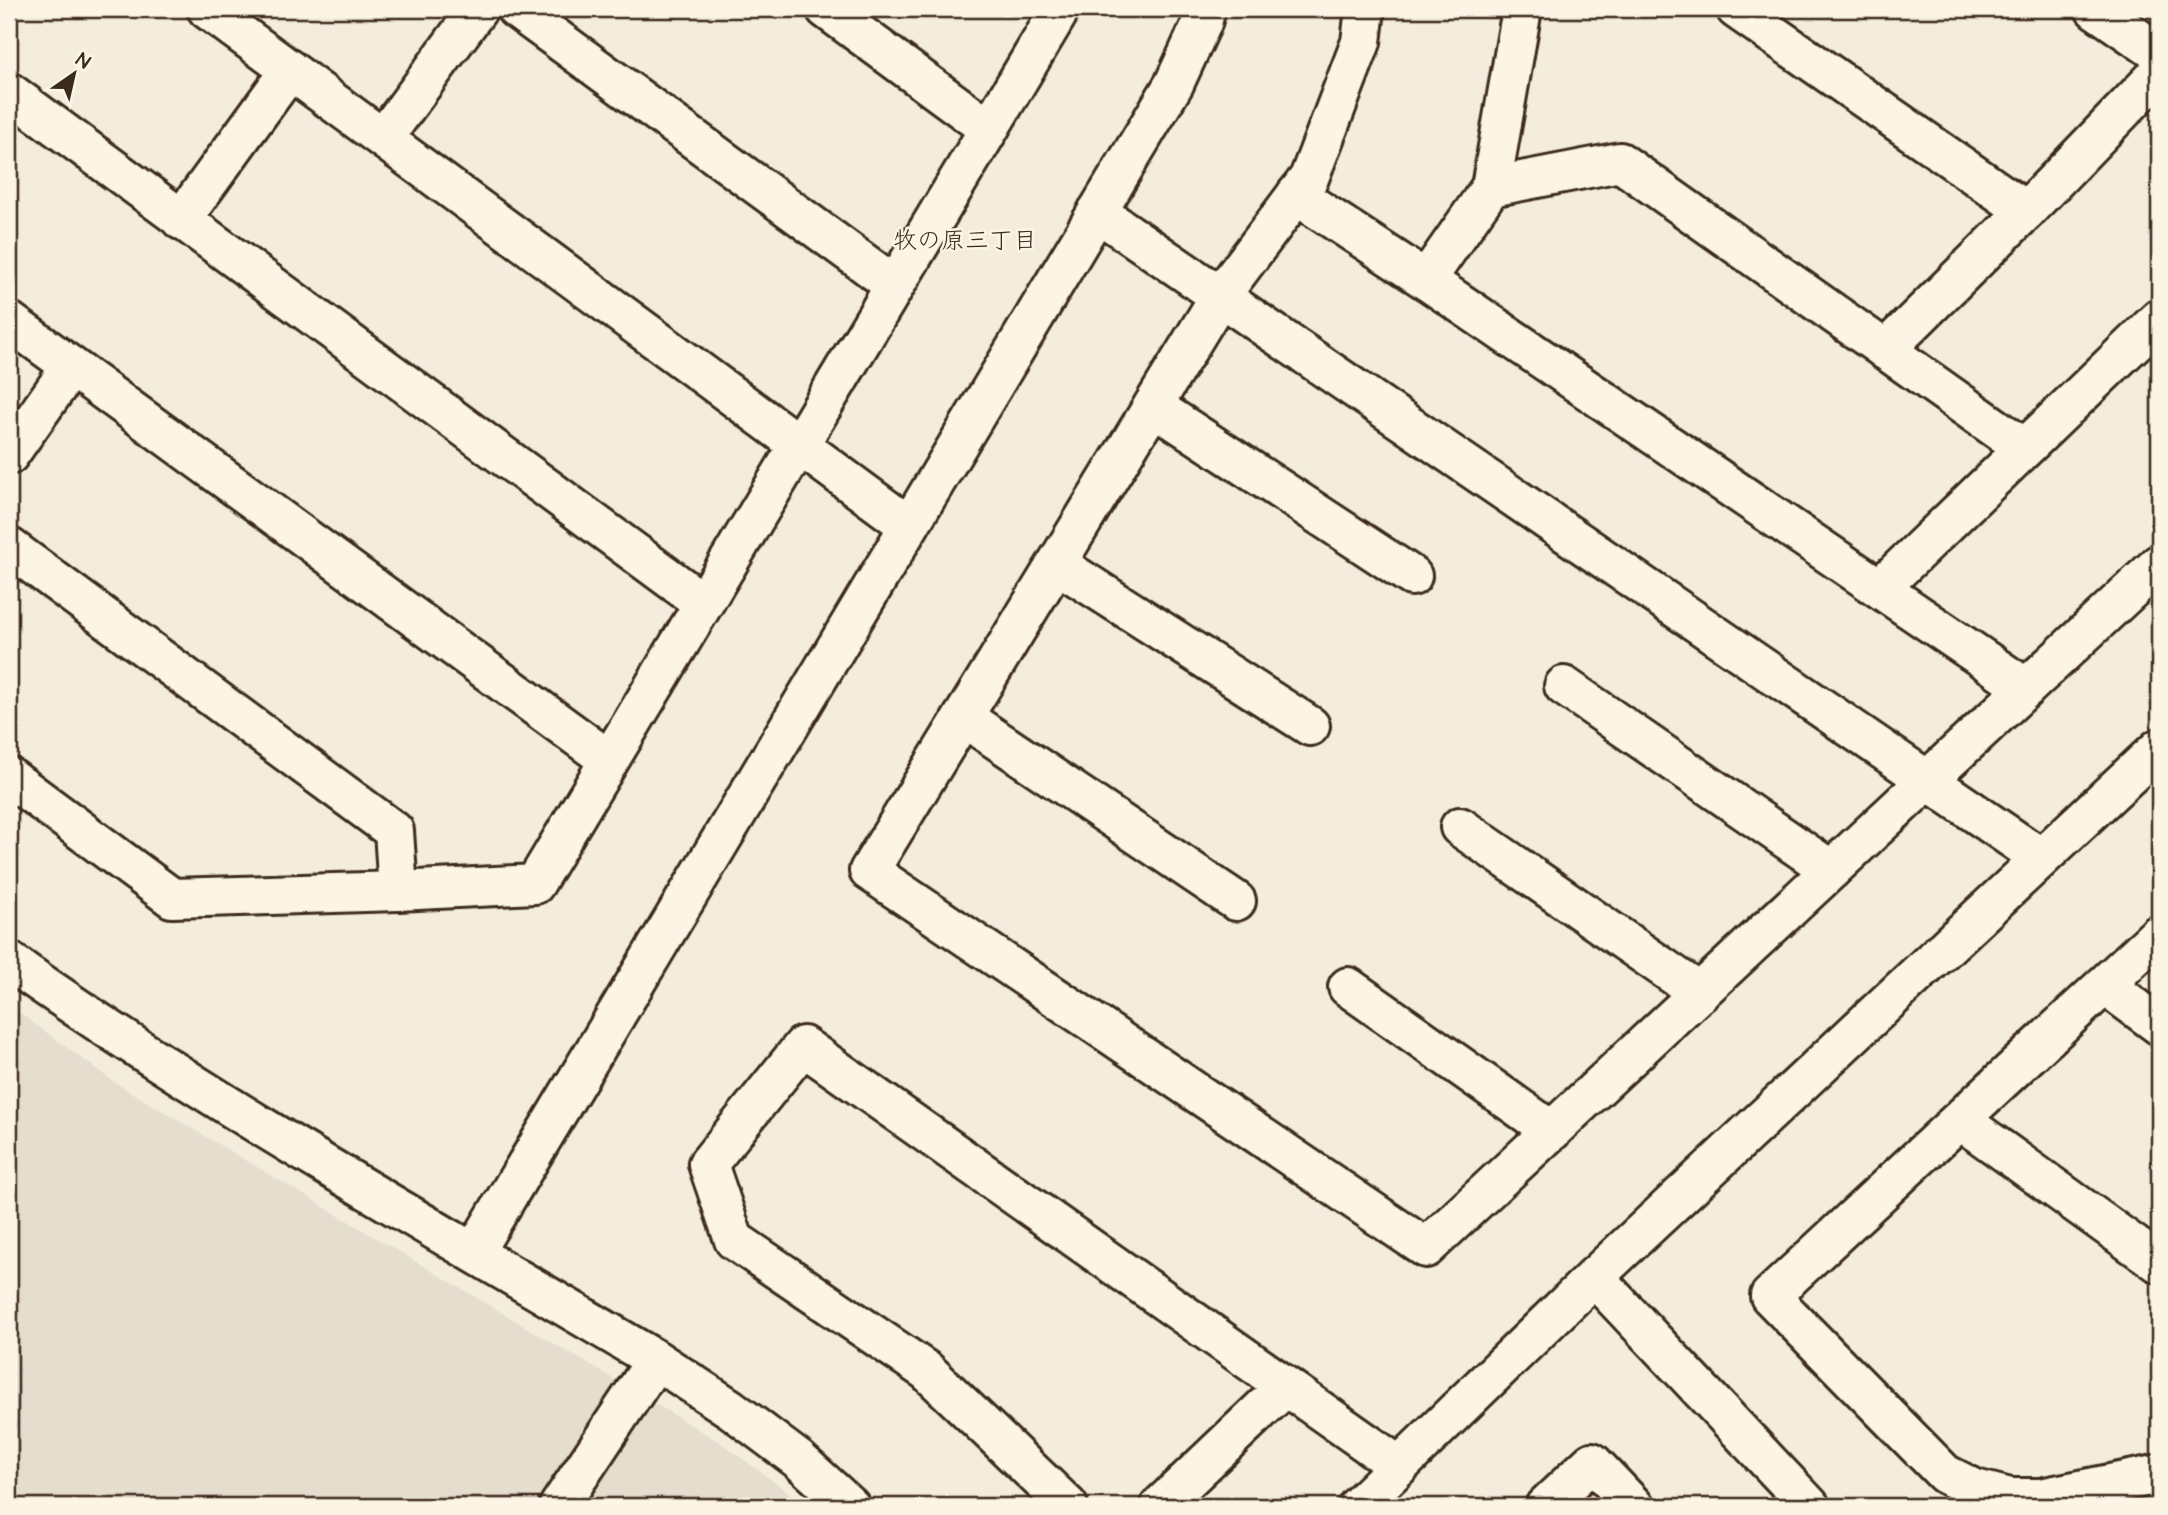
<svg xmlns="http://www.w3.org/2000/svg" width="2168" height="1515" viewBox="0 0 2168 1515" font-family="'Architects Daughter','Klee One',sans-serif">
<rect width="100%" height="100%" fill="#f4eddd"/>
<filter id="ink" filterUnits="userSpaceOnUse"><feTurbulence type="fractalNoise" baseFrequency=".0143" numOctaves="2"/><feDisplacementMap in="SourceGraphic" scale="14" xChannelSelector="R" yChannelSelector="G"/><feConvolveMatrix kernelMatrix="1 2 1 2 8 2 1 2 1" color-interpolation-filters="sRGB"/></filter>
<g filter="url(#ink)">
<!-- built -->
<path fill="#e5ddce" d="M9,1005L114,1082L721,1443L807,1506H9Z"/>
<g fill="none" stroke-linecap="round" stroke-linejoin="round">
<defs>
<g id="minor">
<path d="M207,9L909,526"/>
<path d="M516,9L894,285"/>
<path d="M826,9L989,129"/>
<path d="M1365,9L1361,42L1309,178L1220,296L869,871L1426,1248L2159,564"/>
<path d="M1736,9L2026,211L2159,73"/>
<path d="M2095,9L2159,53"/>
<path d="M9,92L703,603"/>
<path d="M384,137L478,9"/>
<path d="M1491,187L1522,9"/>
<path d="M1296,195L1426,280"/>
<path d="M1097,212L2041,858"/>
<path d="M181,220L290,70"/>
<path d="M9,321L609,760"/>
<path d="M1885,350L2026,211"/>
<path d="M1153,406L1412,576"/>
<path d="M2024,448L1620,162L1491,187L1426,280L2026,688"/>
<path d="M9,455L71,367"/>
<path d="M9,547L394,831L398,891"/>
<path d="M1057,564L1310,726"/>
<path d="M1880,588L2159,319"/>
<path d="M1564,686L1831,870"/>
<path d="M963,717L1236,901"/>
<path d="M9,777L172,898L398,891L535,884L989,129L1057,15V9"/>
<path d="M1460,827L1700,993"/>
<path d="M2159,934L1770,1296L1945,1474L1975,1489L2010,1498H2040L2159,1474"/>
<path d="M9,961C216,1107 438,1231 656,1360L731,1409L799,1460L850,1506"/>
<path d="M2105,985L2159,1025"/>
<path d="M1348,987L1552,1131"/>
<path d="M1960,1120L2159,1263"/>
<path d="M474,1252L1174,84L1202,23L1206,9"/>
<path d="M1594,1277L1810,1506"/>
<path d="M559,1506L656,1360"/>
<path d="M1068,1506L927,1371L734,1240L708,1164L803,1046L1399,1466"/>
<path d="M1160,1506L1285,1387"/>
<path d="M1358,1506L1594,1277L2159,748"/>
<path d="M1545,1506L1592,1462L1634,1506"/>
</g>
</defs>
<!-- minor casing -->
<use href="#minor" stroke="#3b2a1e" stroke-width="44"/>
<!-- minor -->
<use href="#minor" stroke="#fcf5e5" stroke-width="38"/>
</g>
</g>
<g text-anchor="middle" stroke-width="5" stroke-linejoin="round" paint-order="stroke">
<!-- neighbourhood labels -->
<g font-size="24" fill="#3b2a1e" stroke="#fcf5e5">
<text x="965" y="248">牧の原三丁目</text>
</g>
</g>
<!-- margin -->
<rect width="2168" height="1515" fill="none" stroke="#fcf5e5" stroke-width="35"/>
<rect x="18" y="18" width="2133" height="1480" fill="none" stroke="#3b2a1e" stroke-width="2.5" filter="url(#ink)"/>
<!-- north arrow -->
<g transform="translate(74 74) rotate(34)" stroke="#fcf5e5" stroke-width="5" paint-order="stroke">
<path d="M0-5L12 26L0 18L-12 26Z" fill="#3b2a1e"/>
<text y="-10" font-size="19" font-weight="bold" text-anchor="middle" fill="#3b2a1e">N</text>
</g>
</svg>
